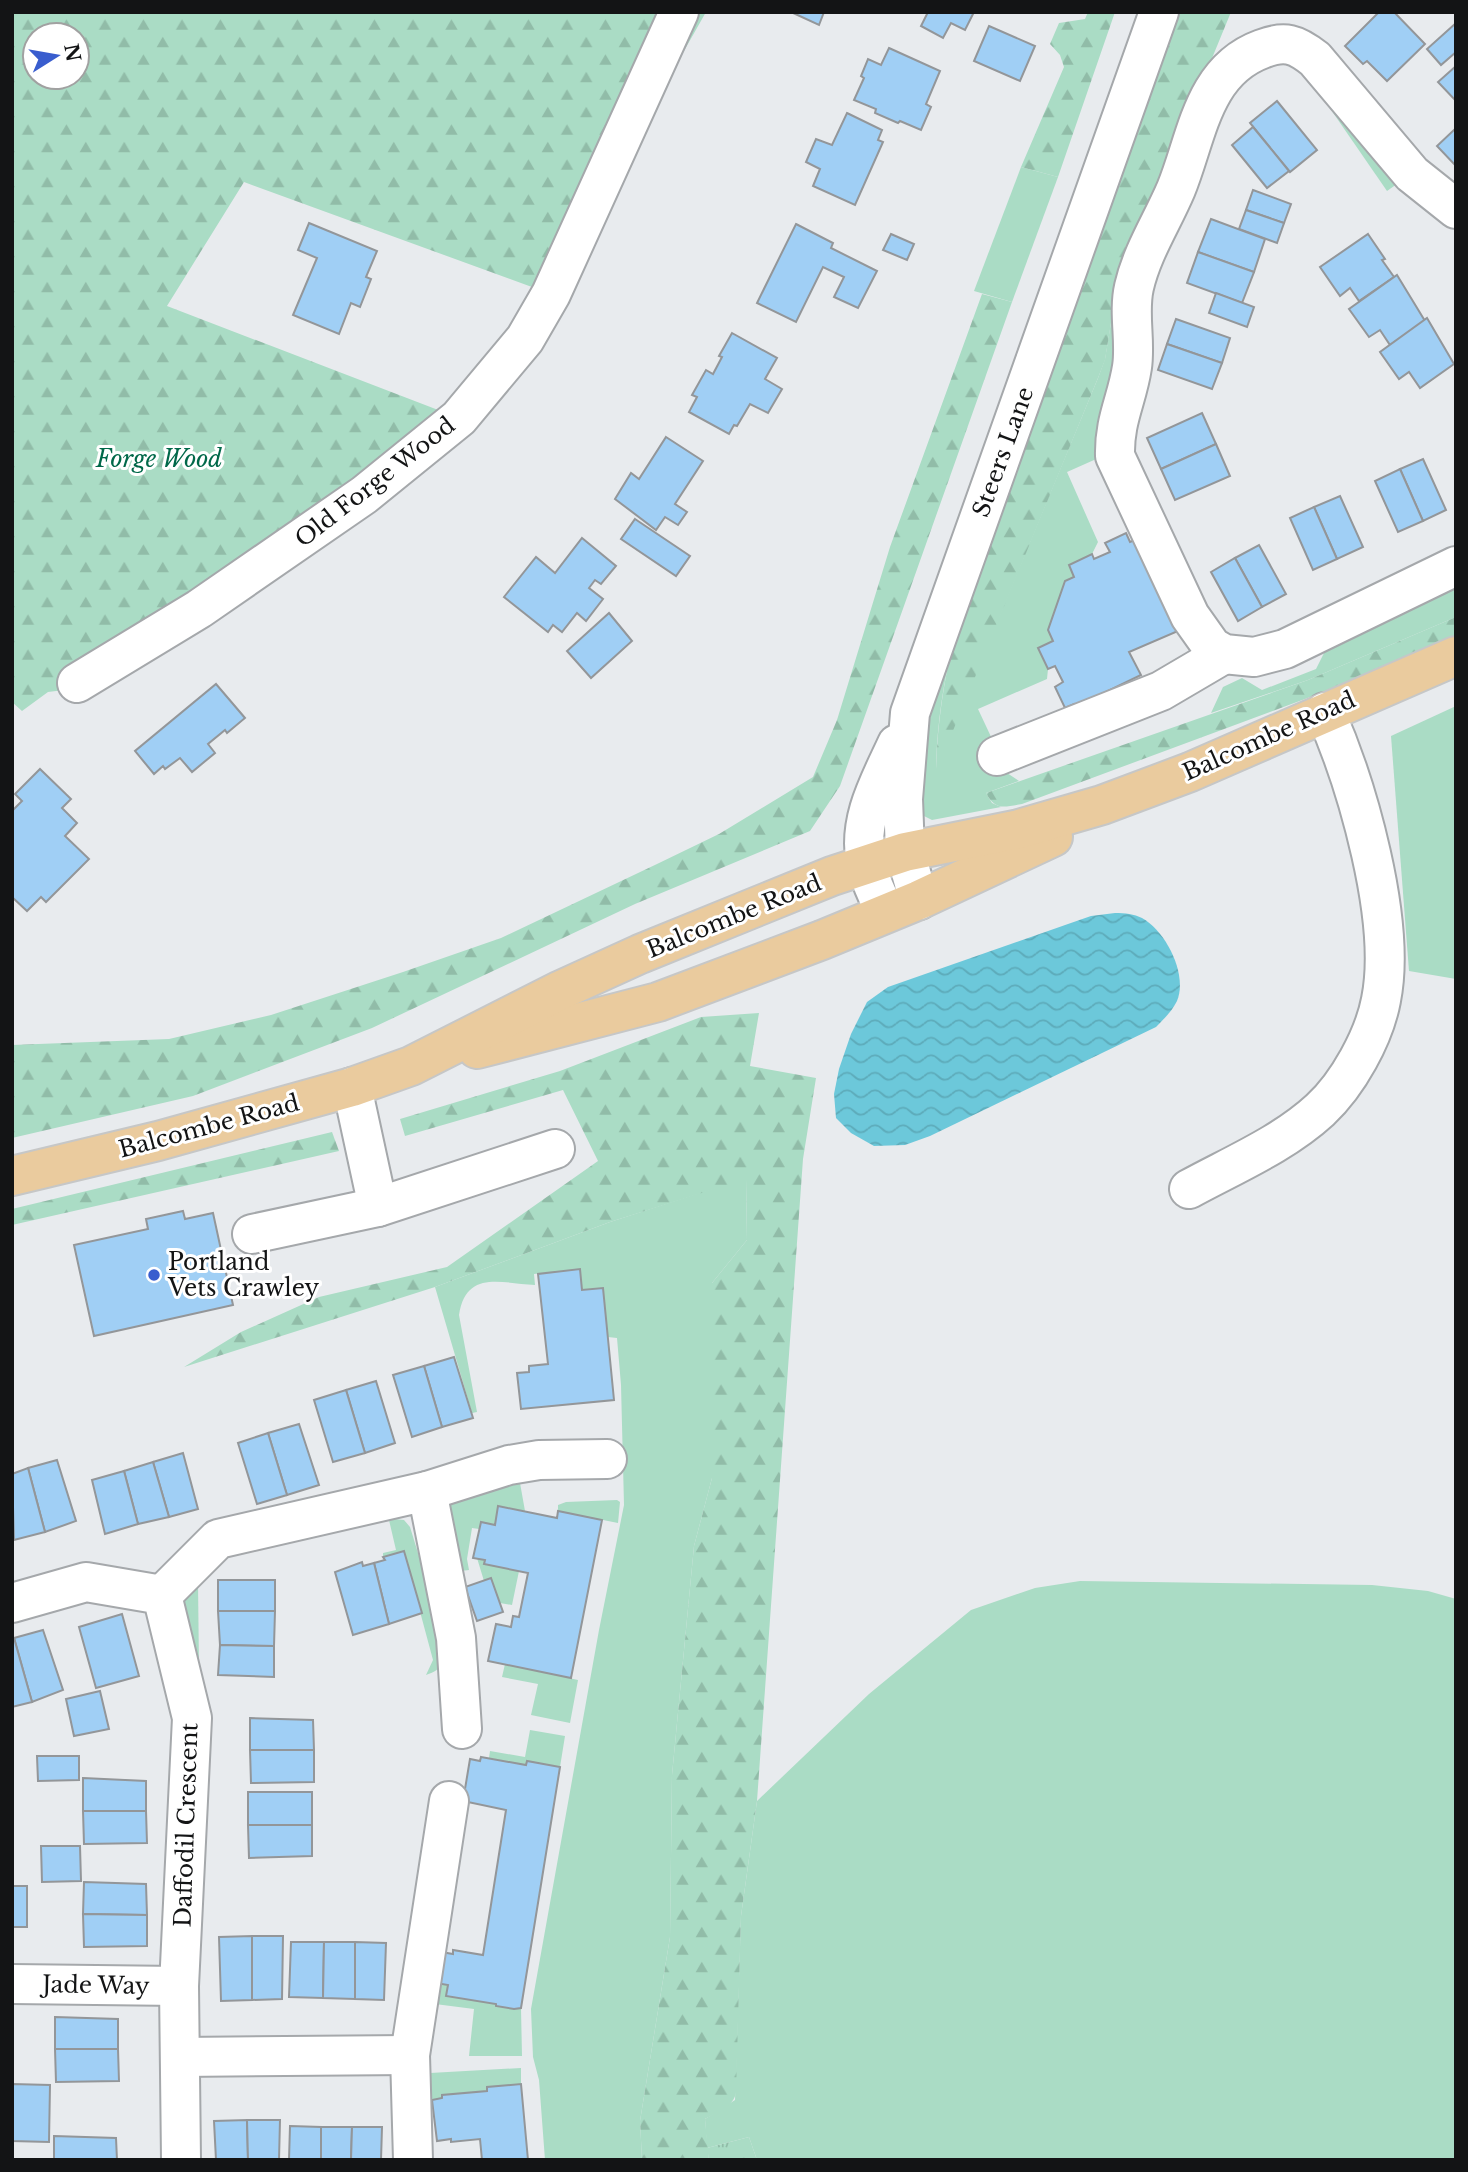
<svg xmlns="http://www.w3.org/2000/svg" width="1468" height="2172" viewBox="0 0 1468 2172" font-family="'Libre Baskerville',serif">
<defs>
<pattern id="forest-firs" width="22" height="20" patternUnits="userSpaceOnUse" patternTransform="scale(1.75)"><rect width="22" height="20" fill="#aadcc5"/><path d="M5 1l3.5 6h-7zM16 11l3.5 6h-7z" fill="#91bca8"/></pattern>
<pattern id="park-tufts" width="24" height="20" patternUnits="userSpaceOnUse" patternTransform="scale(1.75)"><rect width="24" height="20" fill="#aadcc5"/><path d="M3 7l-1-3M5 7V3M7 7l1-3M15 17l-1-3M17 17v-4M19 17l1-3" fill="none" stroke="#91bca8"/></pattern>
<pattern id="water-waves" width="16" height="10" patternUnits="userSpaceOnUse" patternTransform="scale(1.75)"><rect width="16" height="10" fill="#6cc8da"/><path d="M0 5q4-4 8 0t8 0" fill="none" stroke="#5dabba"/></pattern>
</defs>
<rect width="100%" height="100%" fill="#e8ebee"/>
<!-- green -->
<g fill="#aadcc5">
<path d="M1296,59L1404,179L1387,191Z"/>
<path d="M1021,167L1058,177L1012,302L974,291Z"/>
<path d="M1116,292L1119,311L1103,456L1067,472L1098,542L1092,554L1069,565L1074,577L1065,581L1048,630L1053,641L1038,648L1048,669L1047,679L978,709L993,741L977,750L984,771L998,767L1019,781L986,793L992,803L1001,807L932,820L924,816L919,807L926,729L953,642C943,685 937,725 936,769L1098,378L1105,359Z"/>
<path d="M1456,589V617L1308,680L1211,713L1223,687L1242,678L1262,690L1316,669L1329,643Z"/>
<path d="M1456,706V979L1409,971L1391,736Z"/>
<path d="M746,1178L747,1240L712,1283V1478L694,1546L672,1775L670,1937L640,2121L642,2160H545L539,2080L533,2057L531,2009L599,1630L624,1505L621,1385L617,1338L608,1337L603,1288L582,1290L580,1269L534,1274L535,1285C500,1283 466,1270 459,1315L477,1412L472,1413L435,1287L610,1222Z"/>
<path d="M520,1483L525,1511L499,1506L495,1525L481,1522L479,1529L472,1528L467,1559L469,1570L461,1571L448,1505L454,1498Z"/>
<path d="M617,1500L620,1502L618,1523L558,1511V1505L566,1502Z"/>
<path d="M394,1519L404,1520L410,1527L446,1644C443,1662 444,1669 426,1675L433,1660L404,1552L383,1557V1553L396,1550L389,1520Z"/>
<path d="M477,1558L485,1560L484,1564L519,1571L512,1605L500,1603L491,1578L484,1581Z"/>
<path d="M1080,1581L1372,1585L1428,1591L1456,1599V2160H757L749,2137L707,2148L705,2119L735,2100L741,1916L757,1801L869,1694L971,1610L1035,1588Z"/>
<path d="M198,1583L199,1668L179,1601Z"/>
<path d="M505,1664L578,1680L570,1723L531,1715L538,1684L502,1677Z"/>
<path d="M530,1730L565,1736L560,1767L527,1761L526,1765L489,1758L490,1751L525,1757Z"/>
<path d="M436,1983L448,1985L446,1995L496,2004V2006L521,2008L522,2056H469L474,2009L435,2004Z"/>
<path d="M521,2068V2084L488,2087L487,2091L442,2095V2098L432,2100L430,2073Z"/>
</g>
<!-- forest -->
<g fill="url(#forest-firs)" fill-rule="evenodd">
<path d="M12,12H706L576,242L551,294L244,182L167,306L459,418L64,690L48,692L22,711L12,702ZM35,35H77V77H35Z"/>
<path d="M1088,12H1115L1058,177L1021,167L1064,67L1060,55L1050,44L1059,23L1085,19Z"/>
<path d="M1179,12H1231L1116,292L1105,360L1098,378L936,772C937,727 943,686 953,642Z"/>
<path d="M982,294L1012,302L840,786L810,831L635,904L372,1028L193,1096L12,1138V1045L169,1039L271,1015L403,972L501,938L657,864L719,834L813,777L837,720L890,547Z"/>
<path d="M1456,617V636L1348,683L1022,804C1003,807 996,811 986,793L1308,680Z"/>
<path d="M759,1013L750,1066L816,1078L803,1159L757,1801L741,1916L736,2092C734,2107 717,2112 705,2119L709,2160H642L640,2121L670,1937L672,1775L694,1546L712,1478V1283L747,1240L746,1179L610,1222L435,1287L184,1367L241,1332L319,1297L447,1267L598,1161L563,1090L405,1136L400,1119L560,1071L701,1017Z"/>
<path d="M332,1132L339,1151L12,1225V1209Z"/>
</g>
<!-- park -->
<path fill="url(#park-tufts)" d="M749,2137L757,2160H709L707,2148Z"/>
<!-- water -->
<path fill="url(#water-waves)" d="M1115,913C1125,913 1134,914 1142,918C1166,931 1188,975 1177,1001C1172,1011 1164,1019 1156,1027L930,1136L905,1145L874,1146L851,1133L836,1118L834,1094L839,1069L851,1034L867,1002L888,987L1068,924L1091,916Z"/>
<!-- building -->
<g fill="#a0cff5" stroke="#939699" stroke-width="2">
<path d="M791,12H824L819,25Z"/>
<path d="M928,12H974L965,30L951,23L943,38L921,26Z"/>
<path d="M1379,12H1394L1425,44L1387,81L1367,61L1363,64L1345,46Z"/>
<path d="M1456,23V52L1441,65L1427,49Z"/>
<path d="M989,26L1035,46L1020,81L974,61Z"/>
<path d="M889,48L940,71L926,104L931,107L921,130L900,121L898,123L875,113L876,109L854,100L864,78L861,76L868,59L881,65Z"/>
<path d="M1456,66V101L1438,82Z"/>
<path d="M1277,101L1317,150L1290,172L1250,123Z"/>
<path d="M847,113L882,130L878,140L883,142L855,205L813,186L820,169L806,162L816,139L832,145Z"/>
<path d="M1253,127L1289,171L1267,188L1232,145Z"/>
<path d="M1456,128V166L1437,146Z"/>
<path d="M1253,190L1291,204L1284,223L1246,210Z"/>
<path d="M1246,210L1284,223L1277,243L1239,229Z"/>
<path d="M1211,219L1265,239L1254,272L1198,252Z"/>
<path d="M309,223L377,251L366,277L371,279L360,307L351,303L339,334L293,315L317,258L298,250Z"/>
<path d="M796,224L833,243L831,248L877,271L858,308L834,297L844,277L823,267L796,322L757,303Z"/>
<path d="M891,234L914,244L907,260L883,250Z"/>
<path d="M1368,234L1385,259L1382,260L1394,277L1359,301L1350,288L1340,296L1320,267Z"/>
<path d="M1198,252L1254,272L1242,303L1187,283Z"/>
<path d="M1397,275L1425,321L1390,345L1380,330L1369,337L1349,309Z"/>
<path d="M1216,293L1254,307L1247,327L1209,313Z"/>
<path d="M1427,318L1454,364L1420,388L1409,372L1399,379L1380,352Z"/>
<path d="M1176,319L1230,338L1222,363L1167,344Z"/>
<path d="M732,333L777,358L765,379L782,389L768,413L750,404L737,426L734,425L729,434L689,412L697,397L692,395L706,370L713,374L722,357L719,356Z"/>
<path d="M1167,344L1222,363L1212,389L1158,370Z"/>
<path d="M1202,413L1216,444L1161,469L1147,438Z"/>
<path d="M666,437L703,461L675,504L687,512L678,525L665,517L656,530L615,499L631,473L639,479Z"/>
<path d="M1216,444L1230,476L1175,500L1161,469Z"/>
<path d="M1423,459L1446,510L1423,521L1400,469Z"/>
<path d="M1400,469L1423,521L1398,532L1375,481Z"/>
<path d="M1340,496L1363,547L1337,559L1314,507Z"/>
<path d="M1314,507L1337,559L1313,570L1290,518Z"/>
<path d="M635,519L690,556L676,576L621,539Z"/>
<path d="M1126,533L1130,542L1135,540L1178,631L1129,652L1141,675L1075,707L1074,704L1065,708L1055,687L1063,682L1055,666L1048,669L1038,648L1053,641L1048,630L1065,581L1074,577L1069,565L1092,554L1094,559L1110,552L1105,543Z"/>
<path d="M582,538L616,566L601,584L595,580L589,588L603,599L586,621L577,613L562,632L553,625L548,632L504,597L536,557L555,573Z"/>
<path d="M1259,545L1286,594L1262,607L1235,558Z"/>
<path d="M1235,558L1262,607L1238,621L1211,572Z"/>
<path d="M609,613L632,641L591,678L567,651Z"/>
<path d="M216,684L245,718L227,733L225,730L208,744L215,753L192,772L180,758L165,769L163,766L154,774L135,751Z"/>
<path d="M40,769L71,799L62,808L77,823L65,836L89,859L46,902L41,897L27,911L12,897V811L22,801L15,794Z"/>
<path d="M183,1211L185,1219L213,1213L233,1305L94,1336L74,1245L148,1229L146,1219Z"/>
<path d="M580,1269L582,1290L603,1288L614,1400L521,1409L517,1373L529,1372V1366L548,1364L538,1274Z"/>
<path d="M454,1357L473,1418L442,1427L424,1366Z"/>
<path d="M424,1366L442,1427L412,1437L393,1375Z"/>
<path d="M376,1381L395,1443L365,1453L346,1390Z"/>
<path d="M346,1390L365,1453L333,1462L314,1400Z"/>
<path d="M299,1424L319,1485L287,1495L268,1433Z"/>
<path d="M268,1433L287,1495L257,1504L238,1443Z"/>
<path d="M183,1453L198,1509L169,1517L153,1462Z"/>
<path d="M57,1460L76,1521L45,1532L28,1468Z"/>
<path d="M153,1462L169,1517L138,1524L124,1471Z"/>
<path d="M28,1468L45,1532L14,1540L12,1474Z"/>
<path d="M124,1471L138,1524L105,1534L92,1480Z"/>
<path d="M498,1506L557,1518L558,1511L602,1520L571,1678L488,1661L496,1624L511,1627L513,1616L519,1617L528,1573L484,1564L485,1560L473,1558L481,1522L495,1525Z"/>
<path d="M404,1551L422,1613L389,1624L374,1563L385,1560L383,1557Z"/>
<path d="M362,1562L363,1566L374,1563L389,1624L353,1635L335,1572Z"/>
<path d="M491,1578L503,1612L477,1621L465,1587Z"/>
<rect x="218" y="1580" width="57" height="31"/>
<path d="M218,1611H275L274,1646L220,1645Z"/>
<path d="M122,1614L139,1676L96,1688L79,1627Z"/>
<path d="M43,1630L63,1690L32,1702L14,1638Z"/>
<path d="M12,1638H14L32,1702L12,1707Z"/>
<path d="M220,1645L274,1646V1677L218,1675Z"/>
<path d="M100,1691L109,1729L74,1736L66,1699Z"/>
<path d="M250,1718L313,1720L314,1750H250Z"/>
<path d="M250,1750H314V1782L251,1783Z"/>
<path d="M37,1756H79V1780L38,1781Z"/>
<path d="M481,1757L526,1765L527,1761L560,1767L521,2008L514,2009L496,2006V2004L446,1996L448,1985L436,1983L441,1952L453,1954V1950L483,1955L506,1810L463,1801L470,1759L480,1761Z"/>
<path d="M83,1778L146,1781V1811H83Z"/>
<rect x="248" y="1792" width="64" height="33"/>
<path d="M83,1811H146L147,1843L84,1844Z"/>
<path d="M248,1825H312V1856L249,1858Z"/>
<path d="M41,1846H80L81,1881L42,1882Z"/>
<path d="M84,1882L146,1884L147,1915L83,1914Z"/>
<rect x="12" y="1886" width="15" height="41"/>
<path d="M83,1914L147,1915V1946L84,1947Z"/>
<path d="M252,1936V2000L221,2001L219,1937Z"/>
<path d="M252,1936H283L282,1999L252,2000Z"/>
<path d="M291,1942H324L323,1998L289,1997Z"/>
<path d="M324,1942H355V1999L323,1998Z"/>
<path d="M355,1942L386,1943L384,2000L355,1999Z"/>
<path d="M55,2017L118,2019V2049H55Z"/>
<path d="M55,2049H118L119,2081L56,2082Z"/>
<path d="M12,2084L50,2085L49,2142L12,2141Z"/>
<path d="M521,2084L528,2160H482L480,2139L451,2142V2139L437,2141L432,2100L442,2098V2095L487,2091V2087Z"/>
<path d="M247,2120L248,2160H216L214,2121Z"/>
<path d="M247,2120H280L279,2160H248Z"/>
<path d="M290,2126L321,2127V2160H289Z"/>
<path d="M321,2127H352L351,2160H321Z"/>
<path d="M352,2127H382L381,2160H351Z"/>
<path d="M54,2136L116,2138L117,2160H54Z"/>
</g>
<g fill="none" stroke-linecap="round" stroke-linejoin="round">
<defs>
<g id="minor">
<path d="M1456,209L1412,174L1315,59C1296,44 1285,40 1262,49C1202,71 1197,138 1176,189C1162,222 1142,252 1134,287C1128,313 1136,341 1132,367C1127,400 1114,420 1115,456L1190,616L1212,647L1224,654L1254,657L1285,649L1456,566"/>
<path d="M77,683L199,609L364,495L459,418L525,339L551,294L679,12"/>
<path d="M997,756L1161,691L1224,654"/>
<path d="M919,900L905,852L903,799L910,713L1159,12"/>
<path d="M885,913C879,897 869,880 866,863C857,820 880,781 897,744"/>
<path d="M352,1087L378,1207"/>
<path d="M1189,1189C1233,1165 1283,1144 1320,1110C1348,1084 1374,1037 1381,1000C1397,921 1357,784 1325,712"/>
<path d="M252,1234L378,1207L555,1149"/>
<path d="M427,1491L509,1465L539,1460L607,1459"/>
<path d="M162,1595L218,1539L427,1491L456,1638L462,1729"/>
<path d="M12,1603L86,1582L162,1595L192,1718L179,1986L181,2160"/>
<path d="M12,1984L179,1986"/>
<path d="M180,2057L410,2055"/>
<path d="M413,2160L410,2055L449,1801"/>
</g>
<g id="major">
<path d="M477,1049L658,1002L822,940L919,900L1053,837"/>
<path d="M12,1176L158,1141L352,1087L411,1066L561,990L640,954L832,876L905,852L1019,829L1102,805L1190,772L1456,656"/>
</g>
</defs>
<!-- minor casing -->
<use href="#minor" stroke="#a5a8ab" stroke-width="42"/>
<!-- major casing -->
<use href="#major" stroke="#c6c7c7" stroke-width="42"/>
<!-- minor -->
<use href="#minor" stroke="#fff" stroke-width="38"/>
<!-- major -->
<use href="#major" stroke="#eacb9e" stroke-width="38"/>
</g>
<!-- markers -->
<circle fill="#395dce" stroke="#fff" stroke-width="2.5" cx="154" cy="1275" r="7"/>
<g text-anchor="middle" stroke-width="6" stroke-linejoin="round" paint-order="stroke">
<!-- street labels -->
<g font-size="23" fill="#131415" stroke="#fff">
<text transform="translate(1003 452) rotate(-70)" y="8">Steers Lane</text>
<text transform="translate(375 482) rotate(-38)" y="8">Old Forge Wood</text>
<text transform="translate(1269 736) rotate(-24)" y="8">Balcombe Road</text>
<text transform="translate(734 916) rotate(-22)" y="8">Balcombe Road</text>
<text transform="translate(209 1126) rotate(-15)" y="8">Balcombe Road</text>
<text transform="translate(186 1825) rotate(-88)" y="8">Daffodil Crescent</text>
<text transform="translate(96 1985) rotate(1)" y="8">Jade Way</text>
</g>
<!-- park labels -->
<g font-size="23" font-style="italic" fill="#006849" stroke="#fff">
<text x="159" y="467">Forge Wood</text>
</g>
<!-- poi labels -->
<g font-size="23" fill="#131415" stroke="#fff" text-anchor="start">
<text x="168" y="1270">Portland<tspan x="168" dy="26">Vets Crawley</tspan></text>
</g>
</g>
<!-- border -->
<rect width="1468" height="2172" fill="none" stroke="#131415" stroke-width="28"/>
<!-- north arrow -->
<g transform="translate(56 56) rotate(79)"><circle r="33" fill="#ffffff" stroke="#a1a1a1" stroke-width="2"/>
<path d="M0-5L12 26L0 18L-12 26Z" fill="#395dce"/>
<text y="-10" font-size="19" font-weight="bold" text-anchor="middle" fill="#131415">N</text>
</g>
</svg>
